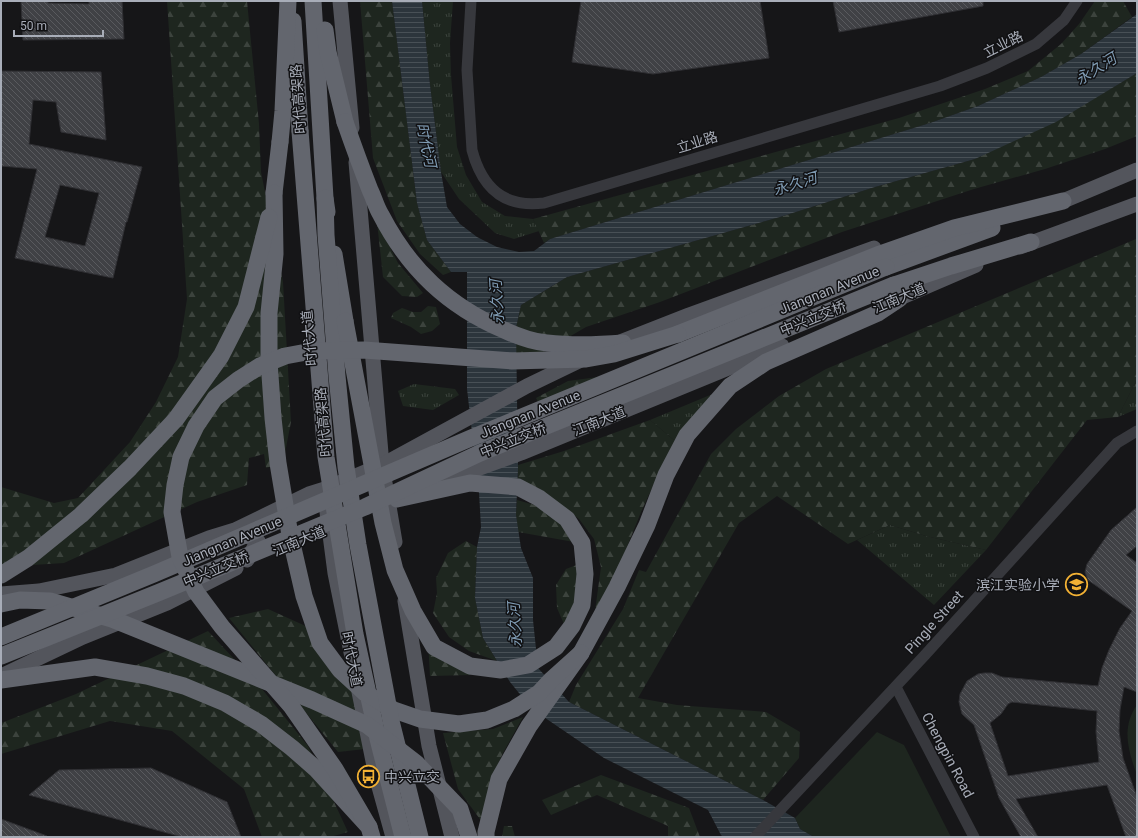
<svg xmlns="http://www.w3.org/2000/svg" width="1138" height="838" viewBox="0 0 1138 838" font-family="Roboto,'Noto Sans SC',sans-serif">
<defs>
<pattern id="grass-tufts" width="24" height="20" patternUnits="userSpaceOnUse"><rect width="24" height="20" fill="#1e261f"/><path d="M3 7l-1-3M5 7V3M7 7l1-3M15 17l-1-3M17 17v-4M19 17l1-3" fill="none" stroke="#3c433d"/></pattern>
<pattern id="forest-firs" width="22" height="20" patternUnits="userSpaceOnUse"><rect width="22" height="20" fill="#1e261f"/><path d="M5 1l3.5 6h-7zM16 11l3.5 6h-7z" fill="#3c433d"/></pattern>
<pattern id="water-rules" width="6" height="5" patternUnits="userSpaceOnUse"><rect width="6" height="5" fill="#2c353c"/><path d="M0 2.5h6" fill="none" stroke="#485056"/></pattern>
<pattern id="building-back-hatch" width="6" height="6" patternUnits="userSpaceOnUse"><rect width="6" height="6" fill="#404145"/><path d="M-1 5l2 2M0 0l6 6M5-1l2 2" fill="none" stroke="#595a5e"/></pattern>
</defs>
<rect width="100%" height="100%" fill="#161618"/>
<!-- grass -->
<g fill="url(#grass-tufts)">
<path d="M422,1H453L450,43L451,75L457,147L466,175L482,202L505,216L533,219L539,231L514,239L495,233L459,199L441,172L430,85Z"/>
<path d="M1137,379V409L1118,417Z"/>
<path d="M414,384L455,389L459,395L433,410L403,406L398,391Z"/>
<path d="M715,393L675,441L650,420Z"/>
<path d="M890,525L926,536L986,550L934,605L857,540Z"/>
</g>
<!-- forest -->
<g fill="url(#forest-firs)">
<path d="M167,1H247L259,124L261,172L283,282L291,422L283,463L266,468L264,454L249,458L247,485L197,502L64,563L1,567V487L54,503L78,498L130,442L156,402L178,357L187,299Z"/>
<path d="M360,1H392L417,203L427,240L451,272L443,275L420,254L397,221L373,158Z"/>
<path d="M1095,1H1123L1132,17L1081,54L1041,77L978,106L930,123L550,239L544,243L533,219L899,118L985,89L1028,71L1061,44L1079,24Z"/>
<path d="M1137,73V136L1105,149L1045,169L974,189L842,232L660,302L586,327L516,368V328L521,305L567,277L780,217L875,187L975,159L1105,92Z"/>
<path d="M377,222L398,263L423,293L417,297L402,296L383,277Z"/>
<path d="M1136,239L1137,379L1118,417L1087,420L986,550L926,536L890,525L848,544L777,496L739,523L638,698L677,705L766,712L800,732L799,758L763,800L569,702L576,685L623,609L639,570L646,572L711,454L736,429L779,396L826,369Z"/>
<path d="M428,306L436,307L440,324L432,331L421,334L411,327L391,318L393,313L402,308L413,312H421Z"/>
<path d="M598,377L540,406L536,398L568,381Z"/>
<path d="M650,420L675,441L658,475L641,512L607,597L595,611L601,567L594,539L579,519L540,489L518,481V465L564,451Z"/>
<path d="M517,500L538,506L569,529L574,542L518,532L516,515Z"/>
<path d="M466,541L477,547L475,598L483,638L497,661L469,651L449,637L433,613L437,593L436,578L448,553Z"/>
<path d="M579,564L580,605L564,624L557,608L556,585L566,569Z"/>
<path d="M268,609L310,628L355,693L365,749L338,752L229,618Z"/>
<path d="M208,631L262,689L308,746L348,832L330,837H262L244,789L172,731L110,721L1,754V723L76,694Z"/>
<path d="M428,641L471,675L430,676Z"/>
<path d="M523,717L503,753L493,775L482,822L458,789L443,733L493,729Z"/>
<path d="M601,775L689,808L700,837H668V826L597,795L551,815L542,800Z"/>
<path d="M504,826H512L515,837H502Z"/>
</g>
<!-- park -->
<g fill="#1e261f">
<path d="M1137,705V775C1128,751 1121,727 1137,705Z"/>
<path d="M877,732L904,745L951,837H814L800,829L795,818Z"/>
</g>
<!-- water -->
<path fill="url(#water-rules)" d="M392,1H422L430,85L441,172L447,207L460,224L477,237L497,247L519,252L534,251L550,239L930,123L978,106L1041,77L1081,54L1137,14V73L1056,122L975,159L875,187L780,217L567,277L521,305L516,328L518,469L516,515L521,548L533,578V620L538,668L569,702L763,800L795,818L800,829L814,837H723L721,835L708,810L604,758L532,709L510,682L483,638L475,598L477,547L481,527L479,493L467,389V272H451L427,240L417,203Z"/>
<!-- building -->
<g fill="url(#building-back-hatch)" stroke="#303034" fill-rule="evenodd">
<path d="M21,1H48V3L89,4V1H122L124,39L23,40Z"/>
<path d="M581,1H760L769,58L653,74L572,62Z"/>
<path d="M833,1H983V6L839,32Z"/>
<path d="M1,71L101,72L106,140L61,132L56,102L33,100L29,144L142,167L127,222H126L113,278L15,258L37,169L1,166ZM60,185L99,193L85,246L45,237Z"/>
<path d="M1137,507V546L1126,555L1137,563V692L1124,687L1120,710L1119,731L1123,758L1137,797V837H1126L1107,785L1016,799L1038,837H1021L999,798L974,725L962,714L959,702L960,694L967,681L978,674L984,673H992L1002,677L1098,686L1102,668L1109,650L1120,628L1132,611L1088,580L1085,572L1087,564L1111,530ZM1012,702L1097,711L1096,732L1099,762L1008,776L990,723L1001,714L1008,704Z"/>
<path d="M151,768L227,802L241,837H182L29,795L59,770Z"/>
<path d="M1,819L47,836V837H1Z"/>
</g>
<g fill="none" stroke-linecap="round" stroke-linejoin="round">
<!-- minor -->
<g stroke="#37383d" stroke-width="11">
<path d="M471,1L467,70L472,150C482,188 504,208 544,203L940,86L987,68L1036,44L1064,20L1077,1"/>
<path d="M896,687L974,837"/>
<path d="M755,837L925,655L1117,443L1137,431"/>
</g>
<!-- major -->
<g stroke="#53555c" stroke-width="15">
<path d="M340,1L352,128"/>
<path d="M356,162L382,465L395,542"/>
<path d="M1051,204L1063,201L1137,170"/>
<path d="M1020,247L1137,204"/>
<path d="M888,303L976,265"/>
<path d="M610,346L689,315L874,248"/>
<path d="M433,485L521,453L782,346"/>
<path d="M327,512L335,573L376,776L393,837"/>
<path d="M236,531L258,541L247,560"/>
<path d="M1,594L39,591L116,575L209,538L235,530L309,494L325,489L382,465L527,386L583,359"/>
<path d="M405,601L429,746L452,837"/>
<path d="M1,676L83,637L167,603L236,568"/>
</g>
<!-- highway -->
<g stroke="#63666e" stroke-width="17">
<path d="M313,1L325,198L327,212"/>
<path d="M293,21L300,131"/>
<path d="M325,30L328,52L345,122"/>
<path d="M274,193L280,142"/>
<path d="M334,254L345,321"/>
<path d="M886,267L992,228"/>
<path d="M894,285L951,266L1031,242"/>
<path d="M678,334L880,254L954,228L1063,201"/>
<path d="M1,680L95,667L147,676L184,686L225,703L261,724L292,748L316,769L369,827L372,837"/>
<path d="M486,837V832L499,779L529,726L581,653L617,587L647,525L666,475L687,435L730,386L766,362L878,313L899,299"/>
</g>
<!-- highway-bridge -->
<g stroke="#63666e" stroke-width="17">
<path d="M345,122C353,145 361,167 370,190C374,198 376,207 381,215C409,269 448,306 504,330C517,336 533,342 547,343C573,346 598,345 623,343"/>
<path d="M300,131L326,457L355,634L378,739L403,837"/>
<path d="M280,142L283,111L288,1"/>
<path d="M274,193L275,254L269,313V361L273,418L278,463L290,535L304,596L320,643L340,670L365,693L394,710L420,719L459,724L487,720L514,709L539,693L551,680L581,653"/>
<path d="M325,198L326,235L337,376L346,467L358,545L391,721L420,837"/>
<path d="M345,321L383,523L395,570L413,611L434,647L470,666L501,670L528,665L556,647L572,626L582,605L585,574L582,543L567,519L539,498L518,487L470,483L397,499"/>
<path d="M1,575L28,558L81,515L130,468L176,419L221,356L246,307L269,217"/>
<path d="M1,604L20,600L50,601L112,619L312,700L367,725L416,763L460,809L469,837"/>
<path d="M1,637L154,574L471,438L886,267"/>
<path d="M1,656L160,592L365,507L480,453L894,285"/>
<path d="M369,827L335,769L291,706L222,627L196,592L180,557L172,512L175,485L181,457L196,426L215,398L238,380L260,366L285,356L312,351L364,350L512,361L586,359L614,354L678,334"/>
</g>
</g>
<!-- icons -->
<defs>
<symbol id="school-ring" viewBox="-11 -11 22 22"><circle r="9.5" fill="#111113" stroke="#f2b134" stroke-width="1.5"/><path d="M0-5L7-2L0 1L-7-2ZM-4 1L0 2.5L4 1V4Q0 6-4 4Z" fill="#f2b134"/></symbol>
<symbol id="bus-ring" viewBox="-11 -11 22 22"><circle r="9.5" fill="#111113" stroke="#f2b134" stroke-width="1.5"/><path d="M-5-6H5V4H4V6H2V4H-2V6H-4V4H-5ZM-3.5-4V0h7V-4ZM-3.5 1.2v1.5H-2V1.2ZM2 1.2v1.5H3.5V1.2Z" fill="#f2b134"/></symbol>
</defs>
<g fill-rule="evenodd">
<use href="#school-ring" x="1064" y="572" width="25" height="25"/>
<use href="#bus-ring" x="356" y="764" width="25" height="25"/>
</g>
<g text-anchor="middle" stroke-width="3" stroke-linejoin="round" paint-order="stroke">
<!-- street labels -->
<g font-size="14" fill="#a8adb8" stroke="#111113">
<text transform="translate(1003 44) rotate(-26)" y="5">立业路</text>
<text transform="translate(298 99) rotate(-94)" y="5">时代高架路</text>
<text transform="translate(697 142) rotate(-17)" y="5">立业路</text>
<text transform="translate(829 290) rotate(-22)" y="5">Jiangnan Avenue</text>
<text transform="translate(899 298) rotate(-23)" y="5">江南大道</text>
<text transform="translate(813 318) rotate(-22)" y="5">中兴立交桥</text>
<text transform="translate(309 338) rotate(-95)" y="5">时代大道</text>
<text transform="translate(530 414) rotate(-22)" y="5">Jiangnan Avenue</text>
<text transform="translate(599 421) rotate(-22)" y="5">江南大道</text>
<text transform="translate(323 422) rotate(-95)" y="5">时代高架路</text>
<text transform="translate(513 440) rotate(-22)" y="5">中兴立交桥</text>
<text transform="translate(232 541) rotate(-23)" y="5">Jiangnan Avenue</text>
<text transform="translate(299 541) rotate(-23)" y="5">江南大道</text>
<text transform="translate(216 569) rotate(-23)" y="5">中兴立交桥</text>
<text transform="translate(934 622) rotate(-48)" y="5">Pingle Street</text>
<text transform="translate(352 659) rotate(79)" y="5">时代大道</text>
<text transform="translate(948 755) rotate(62)" y="5">Chengpin Road</text>
</g>
<!-- poi labels -->
<g font-size="14" fill="#a8adb8" stroke="#111113" text-anchor="end">
<text x="1060" y="590">滨江实验小学</text>
<text x="384" y="782" text-anchor="start">中兴立交</text>
</g>
<!-- water labels -->
<g font-size="15" font-style="italic" fill="#7f9bb3" stroke="#111113">
<text transform="translate(1096 69) rotate(-32)" y="5">永久河</text>
<text transform="translate(426 145) rotate(78)" y="5">时代河</text>
<text transform="translate(795 184) rotate(-17)" y="5">永久河</text>
<text transform="translate(497 302) rotate(-93)" y="5">永久河</text>
<text transform="translate(515 625) rotate(-93)" y="5">永久河</text>
</g>
</g>
<!-- border -->
<rect width="1138" height="838" fill="none" stroke="#a8adb8" stroke-width="4"/>
<!-- scale -->
<path d="M14 30v6h89v-6" fill="none" stroke="#a8adb8" stroke-width="2"/>
<text x="20" y="30" font-size="12" fill="#a8adb8" stroke="#111113" stroke-width="3" paint-order="stroke">50 m</text>
</svg>
